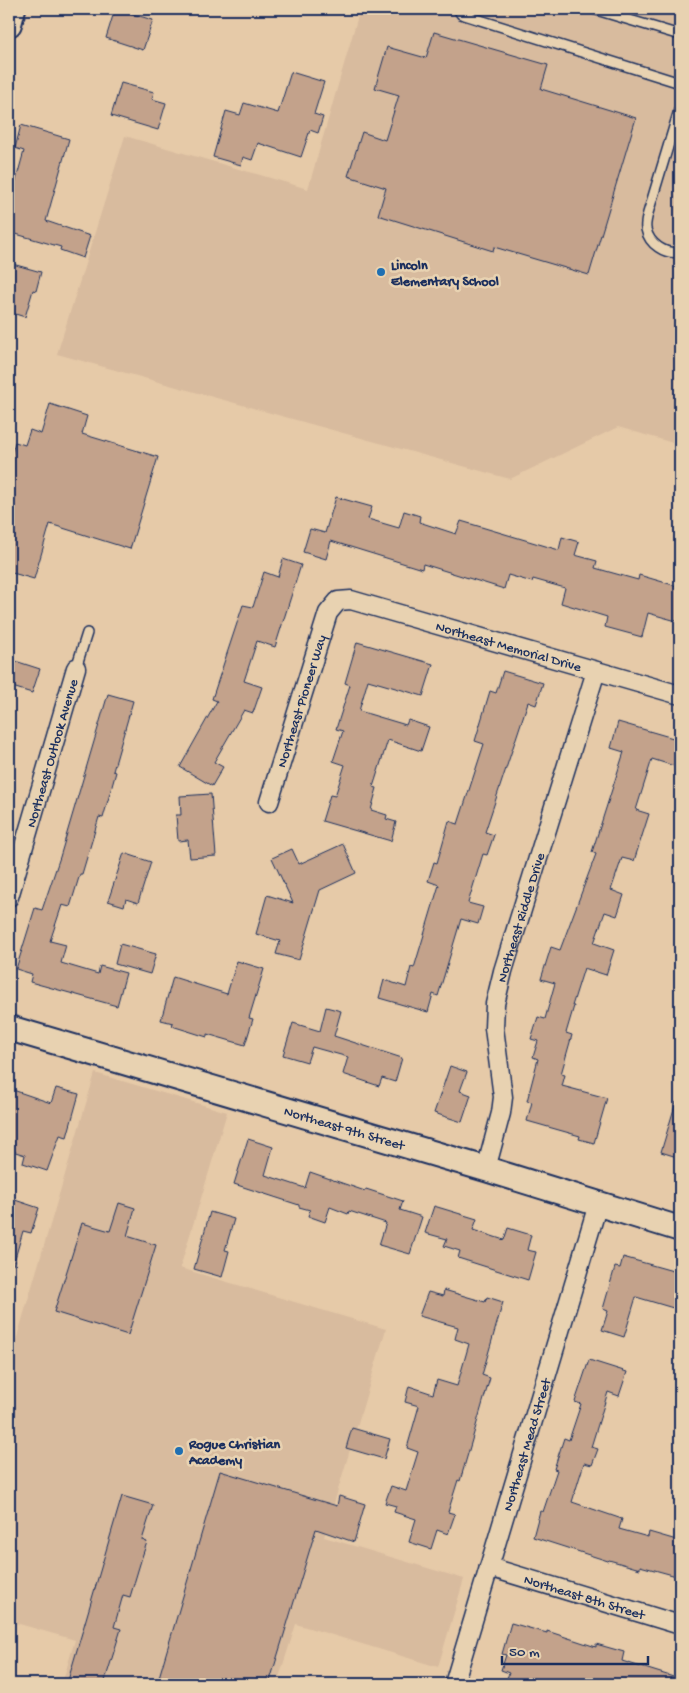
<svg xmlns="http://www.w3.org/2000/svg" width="689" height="1693" viewBox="0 0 689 1693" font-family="'Gochi Hand',sans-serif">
<rect width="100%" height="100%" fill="#e6caa8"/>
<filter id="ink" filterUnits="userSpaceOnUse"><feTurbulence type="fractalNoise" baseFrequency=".02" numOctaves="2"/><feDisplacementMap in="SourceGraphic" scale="10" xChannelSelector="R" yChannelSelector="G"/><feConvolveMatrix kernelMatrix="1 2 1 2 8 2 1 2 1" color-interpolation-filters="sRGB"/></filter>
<g filter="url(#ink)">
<!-- built -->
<g fill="#d8bb9e">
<path d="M360,9H680V445L618,427L510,479L57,354L125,136L308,189Z"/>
<path d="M95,1073L227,1112L180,1268L386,1329L324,1537L464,1579L438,1667L296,1624L277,1684H62L75,1640L9,1621V1364Z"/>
</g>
<!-- building -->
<g fill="#c3a28b" stroke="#1b2f5e">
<path d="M115,9L153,20L143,50L106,38Z"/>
<path d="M434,32L548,65L541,89L636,118L589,275L494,247L493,251L378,215L386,188L348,176L362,132L385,140L399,95L375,88L387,47L426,58Z"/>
<path d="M291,72L324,82L314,114L323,117L318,133L310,130L301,157L258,143L252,160L243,157L241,165L213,157L226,111L240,115L244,103L278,113Z"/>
<path d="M121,83L154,92L152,99L166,103L158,130L111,116Z"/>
<path d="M21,125L69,139L46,221L90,236L83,258L60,250L61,247L9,232V190L13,191L24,151L15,148Z"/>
<path d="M9,263L41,272L36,291L33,290L25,317L9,312Z"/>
<path d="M50,404L87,416L82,434L158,457L130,549L50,524L34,579L9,572V518L15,497L9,495V464L15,442L25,445L30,430L41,434Z"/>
<path d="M336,497L372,507L368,519L399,528L404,511L420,516L419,522L456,534L461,521L559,550L562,537L579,542L575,555L597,561L595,568L638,580L639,575L680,587V622L648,613L642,637L605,627L607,617L561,603L565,588L533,579L532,582L508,575L504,589L423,564L422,569L331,541L326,559L303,552L310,529L325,533Z"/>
<path d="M283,559L301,565L275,647L257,641L244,681L262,687L253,713L244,710L214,762L223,767L212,786L180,767L217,701L212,699L243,605L253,607L264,572L278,577Z"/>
<path d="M357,642L433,664L423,696L368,680L359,711L406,725L408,720L429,727L421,751L388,740L373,787L377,788L371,810L387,815L386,819L396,822L391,841L322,821L330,795L335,796L345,765L333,761L343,731L336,729L350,685L345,683Z"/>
<path d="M9,659L40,669L32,693L9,686Z"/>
<path d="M503,671L543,683L536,705L528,702L485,832L494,835L487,855L483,854L468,903L483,907L478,924L461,919L438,996L433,994L428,1012L379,998L384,980L406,987L411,967L414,968L439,885L428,881L434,862L437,863L449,821L458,824L484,744L475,741L490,691L496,693Z"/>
<path d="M108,694L133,701L113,771L116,772L103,818L99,817L82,874H80L70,907L62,905L50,941L66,945L61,963L98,974L100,966L126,973L117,1006L30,982L32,974L16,969L35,908L42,910L60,857Z"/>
<path d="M618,722L680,740V745L674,766L652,759L636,810L649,814L634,861L622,858L611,890L624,895L617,916L605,912L594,943L614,950L606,975L584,968L572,1006H574L566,1033L572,1035L561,1074L565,1075L562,1086L607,1098L594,1143L579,1139L580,1136L527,1121L532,1102L527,1101L538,1059L533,1057L538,1041L531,1039L538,1017L545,1019L555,983L541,979L551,947L560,950L596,854L592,852L624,752L611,748Z"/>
<path d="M211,794L216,856L190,858L188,840L178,841L176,815H181L180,796Z"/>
<path d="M343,844L356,873L320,890L299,960L276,954L280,941L256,934L267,895L293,903L272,858L292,849L299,864Z"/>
<path d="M124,853L151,862L138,903L126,899L124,906L108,901Z"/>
<path d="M120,944L156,954L150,974L115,964Z"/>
<path d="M237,961L264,969L249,1018L253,1019L245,1045L207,1034V1037L172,1026L173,1023L161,1020L173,977L227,994Z"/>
<path d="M326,1007L341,1011L334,1036L402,1058L395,1082L382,1078L379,1086L343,1074L348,1057L312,1047L307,1062L283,1055L293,1023L320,1031Z"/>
<path d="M450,1066L467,1072L460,1091L471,1095L462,1122L434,1113Z"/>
<path d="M56,1088L79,1094L67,1137L60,1135L47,1171L23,1163L25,1155L9,1150V1103L13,1090L51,1103Z"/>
<path d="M676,1102H680V1158L661,1152Z"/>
<path d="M248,1139L273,1147L265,1175L305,1188L310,1172L365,1191L366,1189L403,1201L400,1210L422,1217L410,1254L379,1245L386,1223L349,1211L348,1214L330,1207L325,1222L308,1216L310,1210L299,1207V1205L234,1184Z"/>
<path d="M9,1198L39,1208L31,1233L23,1231L13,1265L9,1264Z"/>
<path d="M119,1203L135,1208L127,1236L156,1245L128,1335L54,1312L82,1223L110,1231Z"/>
<path d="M434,1206L477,1219L473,1230L504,1240L508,1228L531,1235L527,1250L536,1252L528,1280L458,1258L460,1251L444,1246L447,1239L425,1233Z"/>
<path d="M210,1212L234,1219L225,1250L229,1251L222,1277L194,1269Z"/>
<path d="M623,1257L680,1273V1310L636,1297L624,1337L602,1330L608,1311L603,1309L615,1267L620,1268Z"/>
<path d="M444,1290L485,1302L487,1297L503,1302L482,1375L490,1378L460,1481L458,1480L448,1512L455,1514L448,1534L437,1530L431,1549L409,1542L416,1519L394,1512L396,1506L385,1503L391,1486L406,1491L418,1452L407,1448L419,1406L405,1402L409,1386L433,1394L437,1380L457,1386L469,1344L455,1339L458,1327L419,1316L428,1292L443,1296Z"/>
<path d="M589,1360L627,1372L619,1396L608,1392L591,1447L598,1449L592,1465L584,1463L572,1502L622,1519L619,1529L648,1537L649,1532L680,1541V1577L640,1566V1569L609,1560L608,1561L533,1537L540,1511L543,1512L557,1470L554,1469L564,1438L569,1440L581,1404L575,1402Z"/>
<path d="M352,1428L390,1439L384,1459L346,1448Z"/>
<path d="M220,1471L337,1506L339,1496L365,1504L354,1542L316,1529L269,1684H157Z"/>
<path d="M122,1496L153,1505L142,1540L147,1542L142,1557L130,1597L123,1595L114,1627L121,1629L104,1684H67Z"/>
<path d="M511,1623L547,1633V1631L596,1647V1644L624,1652L622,1661L680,1679V1684H515L506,1681L509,1673L501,1670L506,1655L502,1654Z"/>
</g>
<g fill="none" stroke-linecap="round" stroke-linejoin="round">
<defs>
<g id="lane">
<path d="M458,9L461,14L680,83"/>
<path d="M593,9L680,35"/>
<path d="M680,107L648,213C647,218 645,224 646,229C649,244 665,255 680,252"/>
<path d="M76,668L87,633"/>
</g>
<g id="street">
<path id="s1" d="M269,802L328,613L338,601L351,600L680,695"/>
<path id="s2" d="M9,897L76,668"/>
<path id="s3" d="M486,1169L501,1113L503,1097L494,1028L495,1004L503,971L596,671"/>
<path id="s4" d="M489,1567L680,1625"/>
<path id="s5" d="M454,1684L598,1204"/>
</g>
<g id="secondary">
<path d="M9,24L13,9"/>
<path id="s6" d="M9,1028L486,1169L680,1229"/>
</g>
</defs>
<!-- lane casing -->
<use href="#lane" stroke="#1b2f5e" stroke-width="12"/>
<!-- street casing -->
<use href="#street" stroke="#1b2f5e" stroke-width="21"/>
<!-- secondary casing -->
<use href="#secondary" stroke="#1b2f5e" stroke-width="28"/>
<!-- lane -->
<use href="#lane" stroke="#e8d2b1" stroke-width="9"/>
<!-- street -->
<use href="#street" stroke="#e8d2b1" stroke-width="18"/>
<!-- secondary -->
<use href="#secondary" stroke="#e8d2b1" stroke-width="24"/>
</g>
</g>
<!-- markers -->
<g fill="#1f6fb2" stroke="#e8d2b1" stroke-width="2">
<circle cx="381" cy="272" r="5"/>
<circle cx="179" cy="1451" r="5"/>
</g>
<g text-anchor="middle" stroke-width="5" stroke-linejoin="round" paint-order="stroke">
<!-- poi labels -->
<g font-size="14" font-weight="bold" fill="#1b2f5e" stroke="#e8d2b1" text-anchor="start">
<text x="391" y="269">Lincoln<tspan x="391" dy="16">Elementary School</tspan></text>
<text x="189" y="1448">Rogue Christian<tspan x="189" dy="16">Academy</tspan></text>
</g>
<!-- street labels -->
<g font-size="14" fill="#1b2f5e" stroke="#e8d2b1">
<text dy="5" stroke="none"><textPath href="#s1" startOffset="391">Northeast Memorial Drive</textPath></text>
<text dy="5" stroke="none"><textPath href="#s1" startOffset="106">Northeast Pioneer Way</textPath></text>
<text dy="5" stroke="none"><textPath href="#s2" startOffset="150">Northeast Outlook Avenue</textPath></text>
<text dy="5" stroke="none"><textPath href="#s3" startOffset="258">Northeast Riddle Drive</textPath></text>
<text dy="5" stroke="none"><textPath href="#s6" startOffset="350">Northeast 9th Street</textPath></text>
<text dy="5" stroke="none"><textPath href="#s5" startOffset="250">Northeast Mead Street</textPath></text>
<text dy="5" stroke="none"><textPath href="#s4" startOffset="100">Northeast 8th Street</textPath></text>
</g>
</g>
<!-- margin -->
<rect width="689" height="1693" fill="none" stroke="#e8d2b1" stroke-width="30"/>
<rect x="15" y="15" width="659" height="1663" fill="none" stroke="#1b2f5e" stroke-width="2" filter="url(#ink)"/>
<!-- scale -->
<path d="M502 1656v8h146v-8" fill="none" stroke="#1b2f5e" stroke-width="2.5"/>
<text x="509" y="1656" font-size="15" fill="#1b2f5e" stroke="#e8d2b1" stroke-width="4" paint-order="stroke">50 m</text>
</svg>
